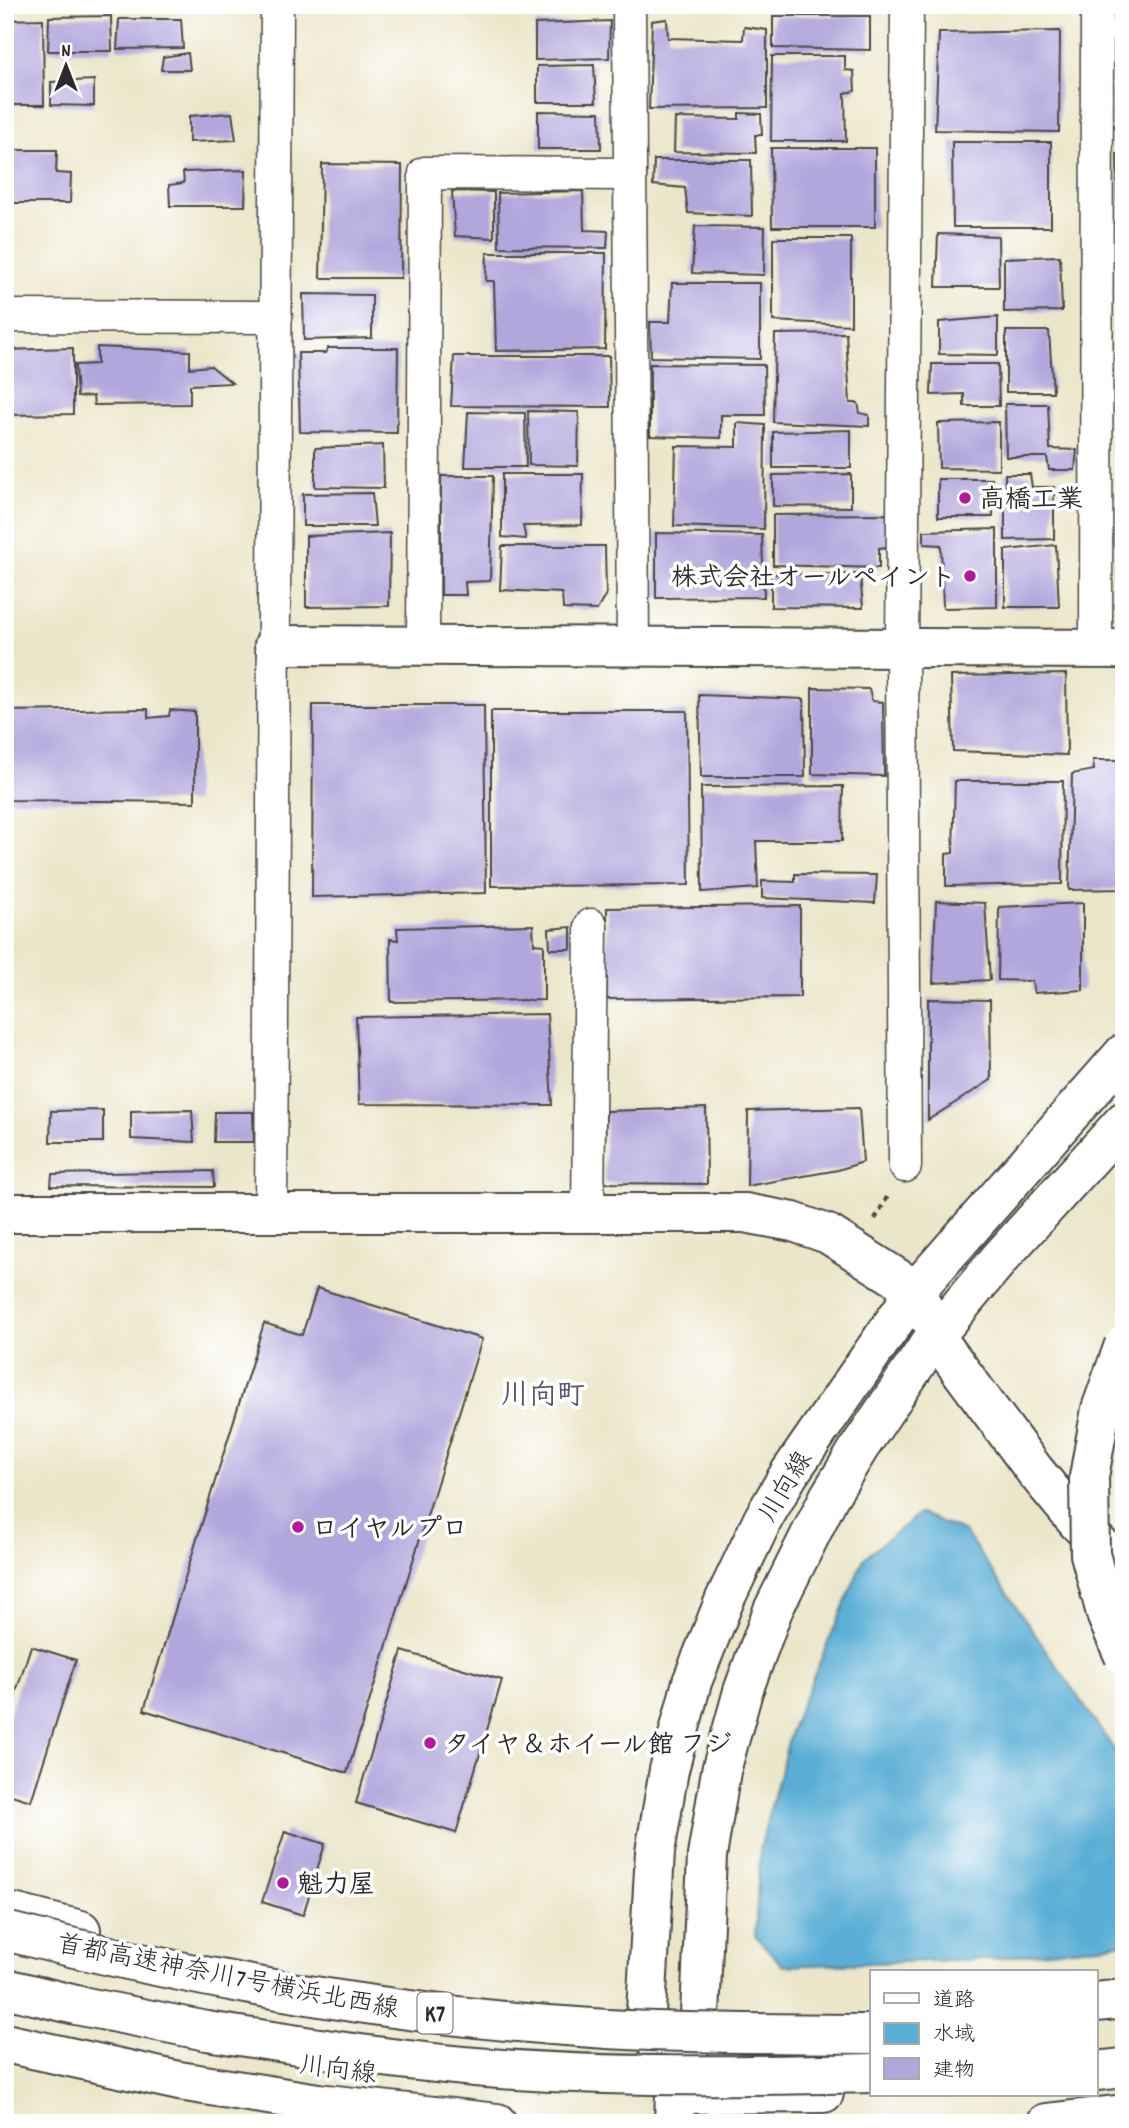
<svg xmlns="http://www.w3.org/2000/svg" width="1129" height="2128" viewBox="0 0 1129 2128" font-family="Dekko,'Klee One',sans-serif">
<rect width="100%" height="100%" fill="#fff"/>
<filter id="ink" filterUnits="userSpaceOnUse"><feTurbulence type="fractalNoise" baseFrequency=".0143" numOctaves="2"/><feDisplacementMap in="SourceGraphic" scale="14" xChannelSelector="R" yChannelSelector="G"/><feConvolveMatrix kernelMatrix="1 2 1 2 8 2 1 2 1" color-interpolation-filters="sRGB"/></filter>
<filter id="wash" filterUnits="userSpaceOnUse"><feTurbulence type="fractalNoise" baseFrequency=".00686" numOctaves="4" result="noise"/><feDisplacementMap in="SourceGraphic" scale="28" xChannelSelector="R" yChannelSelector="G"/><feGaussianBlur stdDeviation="1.57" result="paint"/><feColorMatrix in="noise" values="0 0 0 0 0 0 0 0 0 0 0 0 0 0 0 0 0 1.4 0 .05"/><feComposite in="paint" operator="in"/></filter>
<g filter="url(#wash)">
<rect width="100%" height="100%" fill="#ebe6c9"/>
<!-- water -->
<path fill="#5aaed6" stroke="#426c80" stroke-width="2" d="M920,1513L965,1532L1124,1764V1943L990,1959L783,1966L755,1936L760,1849L792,1727L864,1558Z"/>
<g id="blocks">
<!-- building -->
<g fill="#b2a7dd">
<path d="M132,5H178V9L132,8Z"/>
<path d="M111,16L112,51H48L49,17Z"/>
<path d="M773,16H870V50L773,48Z"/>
<path d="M43,19L44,105H5V20Z"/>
<path d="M119,19H181L183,48L117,49Z"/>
<path d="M667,19L668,38L743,40L744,27L767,30V108L649,109L652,21Z"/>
<path d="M610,21L609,58L535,60V24Z"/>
<path d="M1060,31L1059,132L935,130L939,33Z"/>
<path d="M188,53L190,70H161L163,57Z"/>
<path d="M772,56H845V70L854,71L855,91L845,93L846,141H771Z"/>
<path d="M594,65L596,102H537V66Z"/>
<path d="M94,80V106L51,105V82Z"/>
<path d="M538,111L600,112L601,149H538Z"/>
<path d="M232,113L236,140L189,142V116Z"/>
<path d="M739,113L761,114L762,135H755L756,153L674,152L675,118L739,119Z"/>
<path d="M952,142H1051V227H953Z"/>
<path d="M771,148H875V227H772Z"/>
<path d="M5,150H57L56,173L71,174L70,203H5Z"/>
<path d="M1117,154H1124V206H1118Z"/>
<path d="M654,160H751L752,216L688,213L685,188L653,185Z"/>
<path d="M322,164L402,165L401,278H320Z"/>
<path d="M246,170L245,206H170L169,185L184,183L183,172Z"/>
<path d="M452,191L494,192V238L455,236Z"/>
<path d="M583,191L584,230L608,231L607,248L499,247L498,193Z"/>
<path d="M695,226L765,227L764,275L692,273Z"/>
<path d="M938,234L998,236L999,287H936Z"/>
<path d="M773,238H851V325L773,321Z"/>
<path d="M487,253H606L605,349L496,351L494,281H486Z"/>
<path d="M1060,256L1062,311L1004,312V258Z"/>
<path d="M672,283H760V359L651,357L650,322H670Z"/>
<path d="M303,294L372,295V338L304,340Z"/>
<path d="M998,317V355L939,354V322Z"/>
<path d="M1006,331H1049L1053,392H1006Z"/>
<path d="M846,333L850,403H858L860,413L869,415V426L773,422L775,334Z"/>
<path d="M97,347L190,351V368L211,366L232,383L190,385V404L94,405L93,396L77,397L75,365L97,364Z"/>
<path d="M73,348V414L5,415V350Z"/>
<path d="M328,348H398L397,433L300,432L298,353H325Z"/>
<path d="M454,356H609L610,407L451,406Z"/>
<path d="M650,364L764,365L765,415H721V438L650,436Z"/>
<path d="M932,364H998L999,406H964V394L931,395Z"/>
<path d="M1005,404H1048L1050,449L1077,450L1075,470H1049L1047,457H1006Z"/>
<path d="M528,411L579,412L578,466L529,465Z"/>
<path d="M468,412L525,413L526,467H465Z"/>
<path d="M999,422V469L939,468L938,423Z"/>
<path d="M737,423L765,425L764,529L674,526L676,446L737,447Z"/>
<path d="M851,430V468H773V432Z"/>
<path d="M383,445L384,488L315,487V448Z"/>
<path d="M502,474H583L582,525L523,526L526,539L502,537Z"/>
<path d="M851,474V507L773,506V475Z"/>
<path d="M1005,474H1030L1032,487H1054V539L1005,540Z"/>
<path d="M441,476H493L490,581L465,582L466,595H441Z"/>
<path d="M938,479H992L993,517H938Z"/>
<path d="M372,493L375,526H303V494Z"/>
<path d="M888,514V547L879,548V568L773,565V515Z"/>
<path d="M1124,522V586L1118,587L1116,523Z"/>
<path d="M997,529V607L943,608L941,545L924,544V531Z"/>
<path d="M390,533L389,606L306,607V536Z"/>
<path d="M656,533L762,535L764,597L656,598Z"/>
<path d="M1056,545L1059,607H1005V550Z"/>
<path d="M502,546H605L606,594L597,610L563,609L562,593L500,590Z"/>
<path d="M771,574H860L863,608L771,607Z"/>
<path d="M1066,674L1067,755L953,751L951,676Z"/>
<path d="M812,688L869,689L872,701L883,702L884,776L812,774Z"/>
<path d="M699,695L804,699L805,777H701Z"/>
<path d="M313,705H484L486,893L312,897Z"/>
<path d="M148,709V718L169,716L170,710L195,712V802L5,800V711Z"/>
<path d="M491,711H687L689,885L491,886Z"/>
<path d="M1093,760H1124V889L1069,890L1072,774L1094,770Z"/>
<path d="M955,781H1063L1062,884L946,886V854L953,853Z"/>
<path d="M843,786L842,841H756L758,888L702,892L701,787Z"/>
<path d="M795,874L877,875L875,903L762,898V881L795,882Z"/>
<path d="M936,901L985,903L990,980L933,983Z"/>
<path d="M1083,903V990L1034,993L1032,981L998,980L999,907Z"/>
<path d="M800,906V997L607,999V908Z"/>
<path d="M533,925L534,944L544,945V1000L391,1002L390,939L398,940L397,928Z"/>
<path d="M571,927V949H550L549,929Z"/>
<path d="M928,999L990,1000L991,1080L928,1120Z"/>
<path d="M547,1014L552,1105L359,1104L356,1017Z"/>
<path d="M706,1108L707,1184L604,1183L606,1111Z"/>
<path d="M859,1108L863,1162L838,1170L747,1186L748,1111Z"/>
<path d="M103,1110V1142H50L51,1111Z"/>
<path d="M192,1110L194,1142L131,1139V1111Z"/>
<path d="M215,1112H253L254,1142H214Z"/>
<path d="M213,1171L214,1187L51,1186L52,1174Z"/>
<path d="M317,1288L482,1339L347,1773L144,1710L264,1323L302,1335Z"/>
<path d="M31,1646L76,1660L31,1801L5,1793V1726Z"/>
<path d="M402,1651L502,1680L456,1833L356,1803Z"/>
<path d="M285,1831L325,1844L303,1915L262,1902Z"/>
</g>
</g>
</g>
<g filter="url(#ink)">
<use href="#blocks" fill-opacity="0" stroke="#484743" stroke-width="2"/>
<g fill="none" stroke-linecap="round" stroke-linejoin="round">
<defs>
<g id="minor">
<path d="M629,5L633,646"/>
<path d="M5,316L276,317"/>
<path d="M423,645L425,173L630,174"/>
<path d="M1096,649L1097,5"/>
<path d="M905,1166L902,648L907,5"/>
<path d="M588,1211L591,925"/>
<path d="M271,1213L277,5"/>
</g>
<g id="tertiary">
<path d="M274,645L1124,649"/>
<path d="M5,1213H745L793,1222L828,1234L916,1290L926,1315"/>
<path d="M5,1911L81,1930"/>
<path d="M675,2093L646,2012L655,1852L669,1770L692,1682L725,1599L763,1519L789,1474L916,1290L1124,1053"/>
<path d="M674,2123L675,2093L700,2015L707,1856L721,1771L743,1691L773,1610L829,1497L859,1448L935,1336L1000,1258L1124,1121"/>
</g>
<g id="motorway">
<path d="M935,1336L1035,1471L1078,1523L1124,1569"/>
<path d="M5,1988L76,2005L207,2031"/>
<path d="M1096,2002L1124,1999"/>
<path d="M5,2043L179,2081L318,2103L497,2123"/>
<path d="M1096,2071L1124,2068"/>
<path d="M681,2094L824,2093"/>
<path d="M1046,2123L1124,2114"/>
</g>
</defs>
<!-- minor casing -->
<use href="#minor" stroke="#484743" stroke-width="35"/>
<!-- tertiary casing -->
<use href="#tertiary" stroke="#484743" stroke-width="42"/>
<!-- motorway casing -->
<use href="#motorway" stroke="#484743" stroke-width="42"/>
<!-- path -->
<path stroke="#484743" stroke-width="4.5" stroke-dasharray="5 5" stroke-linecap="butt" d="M875,1219L889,1194"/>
<!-- minor -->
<use href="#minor" stroke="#fff" stroke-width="32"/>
<!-- tertiary -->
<use href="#tertiary" stroke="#fff" stroke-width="38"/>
<!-- motorway -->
<use href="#motorway" stroke="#fff" stroke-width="38"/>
<defs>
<g id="motorway-bridge">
<path d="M1124,1345L1101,1409L1089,1477L1090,1554L1107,1617L1124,1656"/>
<path d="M5,1931C202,1981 403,2017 607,2029C695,2034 783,2033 872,2034"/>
<path d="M207,2031C296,2045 385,2059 475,2067C607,2078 740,2076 872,2073"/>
</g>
</defs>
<!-- motorway-bridge casing -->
<use href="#motorway-bridge" stroke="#484743" stroke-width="42" stroke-linecap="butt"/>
<!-- motorway-bridge -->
<use href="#motorway-bridge" stroke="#fff" stroke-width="38"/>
</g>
</g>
<!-- markers -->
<g fill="#b5179e" stroke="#fff" stroke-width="2.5">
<circle cx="965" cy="498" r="7"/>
<circle cx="970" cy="576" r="7"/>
<circle cx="298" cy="1527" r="7"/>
<circle cx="430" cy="1743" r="7"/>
<circle cx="283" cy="1883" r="7"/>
</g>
<g text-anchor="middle" stroke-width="7" stroke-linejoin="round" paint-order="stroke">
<!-- shield labels -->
<rect fill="#fff" stroke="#6b6b6b" stroke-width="2" x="417.5" y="1992.5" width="35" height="41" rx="5"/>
<g font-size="24" font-weight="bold" fill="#2b2b2b">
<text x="435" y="2021">K7</text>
</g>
<!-- poi labels -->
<g font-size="26" font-weight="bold" fill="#2b2b2b" stroke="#fff" text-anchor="start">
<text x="979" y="507">高橋工業</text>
<text x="956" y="585" text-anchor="end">株式会社オールペイント</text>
<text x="312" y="1536">ロイヤルプロ</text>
<text x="444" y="1752">タイヤ＆ホイール館 フジ</text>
<text x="297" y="1892">魁力屋</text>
</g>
<!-- street labels -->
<g font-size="26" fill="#2b2b2b" stroke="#fff">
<text transform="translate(784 1486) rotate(-59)" y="9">川向線</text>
<text transform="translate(228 1975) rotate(11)" y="9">首都高速神奈川7号横浜北西線</text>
<text transform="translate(338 2068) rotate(7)" y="9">川向線</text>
</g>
<!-- neighbourhood labels -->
<g font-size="28" font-weight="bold" fill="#5a5669" stroke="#fff">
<text x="543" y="1403">川向町</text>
</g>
</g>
<!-- margin -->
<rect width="1129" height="2128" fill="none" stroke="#fff" stroke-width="28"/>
<!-- legend -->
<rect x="870" y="1970" width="228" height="126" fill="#ffffff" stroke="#aaaaaa" stroke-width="2"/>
<rect x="884" y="1993" width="35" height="10" fill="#ffffff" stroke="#aaaaaa" stroke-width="2"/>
<text x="933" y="2006" font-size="21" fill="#2b2b2b">道路</text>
<rect x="884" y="2023" width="35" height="21" fill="#5aaed6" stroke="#aaaaaa" stroke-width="2"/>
<text x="933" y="2040" font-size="21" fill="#2b2b2b">水域</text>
<rect x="884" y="2058" width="35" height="21" fill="#b2a7dd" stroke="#aaaaaa" stroke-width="2"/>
<text x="933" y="2076" font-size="21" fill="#2b2b2b">建物</text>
<!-- north arrow -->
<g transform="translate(66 66)" stroke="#ffffff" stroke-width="5" paint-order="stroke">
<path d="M0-5L12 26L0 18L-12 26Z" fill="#2b2b2b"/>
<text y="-10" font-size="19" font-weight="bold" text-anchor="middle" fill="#2b2b2b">N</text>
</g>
</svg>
